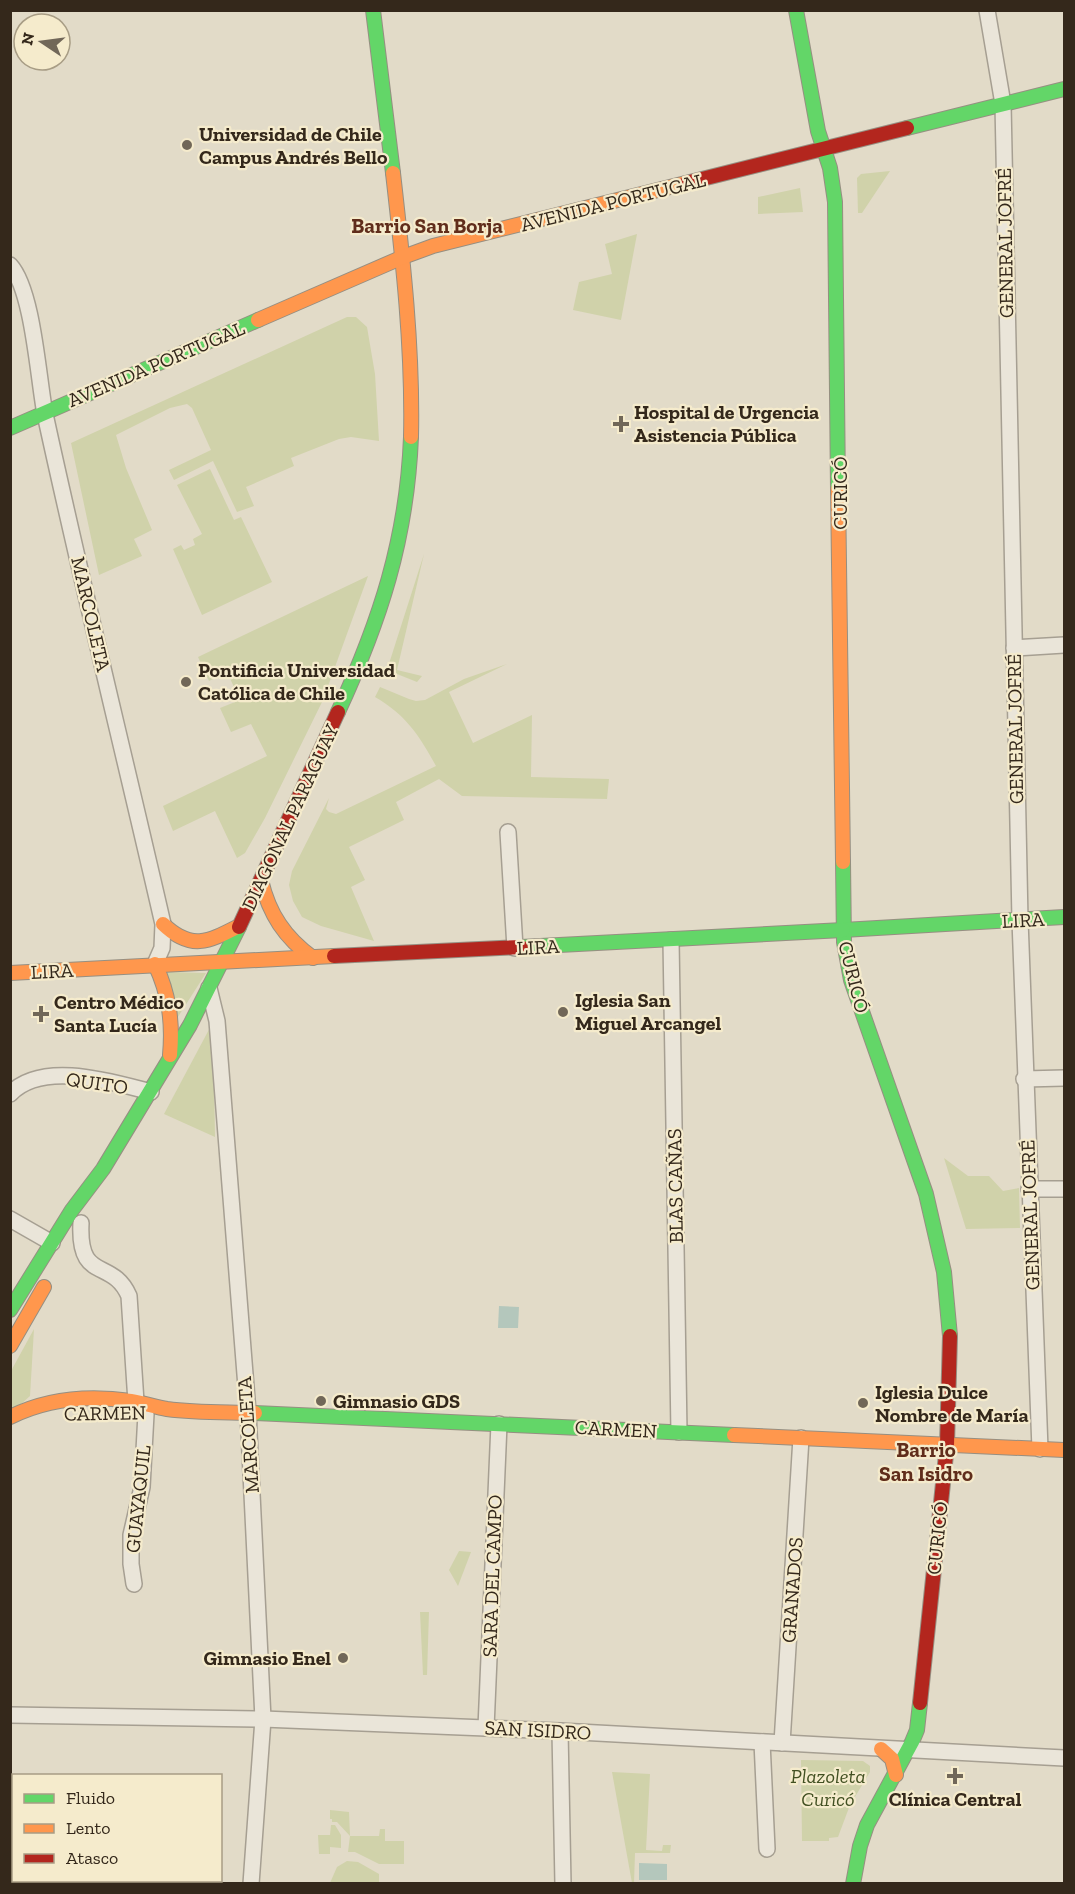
<svg xmlns="http://www.w3.org/2000/svg" width="1075" height="1894" viewBox="0 0 1075 1894" font-family="'Zilla Slab',serif">
<rect width="100%" height="100%" fill="#e2dbc8"/>
<!-- green -->
<g fill="#d0d2aa">
<path d="M890,171L862,213H858L857,178L861,174Z"/>
<path d="M800,188L803,212L758,214V197Z"/>
<path d="M637,234L621,320L573,310L579,282L612,274L605,244Z"/>
<path d="M347,317H356L367,327L375,374L379,441L351,437L339,439L291,458L294,466L246,487L254,506L237,512L213,461L174,480L169,470L211,450L192,408L187,404L170,408L116,435L126,468L152,530L134,539L142,556L99,575L71,443Z"/>
<path d="M210,469L234,520L241,517L272,582L202,615L173,549L181,545L184,550L195,545L193,539L202,534L177,485Z"/>
<path d="M424,554L397,670L422,676L417,682L387,670Z"/>
<path d="M368,576L323,700L265,818L245,853L237,858L215,811L173,831L163,806L267,756L251,724L231,732L220,708L240,700L227,672L209,681L198,657Z"/>
<path d="M507,664L449,692L473,743L532,715L531,777L609,779L607,799L462,796L439,779L396,802L404,820L349,847L365,880L351,887L374,941L321,926L302,917L293,901L289,885L292,871L329,798L326,809L329,812L336,814L436,766C419,735 406,715 375,697L380,687L409,699L416,701L425,700L464,679Z"/>
<path d="M166,972L206,973L176,1020Z"/>
<path d="M213,1022L215,1137L164,1114Z"/>
<path d="M944,1158L968,1176H989L1003,1191L1019,1188L1020,1228L966,1229Z"/>
<path d="M34,1329L30,1396L11,1413V1371Z"/>
<path d="M459,1551L471,1552L458,1586L449,1570Z"/>
<path d="M420,1612H429L427,1675H423Z"/>
<path d="M801,1760L863,1761L870,1766V1772L850,1805L838,1837L829,1838V1841H802Z"/>
<path d="M612,1772L650,1774L646,1850L662,1851L663,1845H671L670,1853H635L634,1883H632Z"/>
<path d="M330,1810L349,1812L350,1836H379L380,1829H385V1841H404V1864H379L355,1852H348L350,1836L337,1822H332V1819H330Z"/>
<path d="M331,1825H335L341,1835V1848L330,1847V1854H319L318,1835H330Z"/>
<path d="M347,1861L358,1862L379,1874V1883H330L337,1867Z"/>
</g>
<!-- water -->
<g fill="#b4c7bc">
<path d="M499,1306L519,1307L518,1328H498Z"/>
<path d="M639,1863L667,1864V1880H639Z"/>
</g>
<g fill="none" stroke-linecap="round" stroke-linejoin="round">
<defs>
<g id="street">
<path d="M987,10L1003,104L1020,920L1040,1449"/>
<path d="M10,265C33,290 38,377 45,414C82,585 124,754 163,924L162,948L155,964"/>
<path d="M1014,648L1064,645"/>
<path d="M508,832L515,948"/>
<path d="M671,940L679,1432"/>
<path d="M209,988L217,1021L248,1412L263,1719L251,1884"/>
<path d="M1024,1079L1064,1078"/>
<path d="M10,1094C42,1060 112,1082 151,1092"/>
<path d="M1029,1189H1064"/>
<path d="M10,1219L52,1243"/>
<path d="M81,1223C78,1284 112,1257 129,1296L136,1402"/>
<path d="M134,1584L131,1564V1535L142,1487L146,1414"/>
<path d="M10,1715L263,1719L560,1731L1064,1758"/>
<path d="M486,1728L499,1424"/>
<path d="M560,1731L563,1884"/>
<path d="M762,1742L767,1849"/>
<path d="M782,1743L801,1438"/>
</g>
<g id="fast">
<path d="M373,10L393,173"/>
<path d="M796,10L818,131L830,168L835,202L838,489"/>
<path d="M907,128L1064,89"/>
<path d="M10,428L258,320"/>
<path d="M338,712C380,621 407,539 411,437"/>
<path d="M843,862L844,942L851,980L926,1194L944,1272L950,1336"/>
<path d="M843,930L1064,917"/>
<path d="M521,947L843,930"/>
<path d="M10,1310L72,1210L103,1169L190,1025L239,927"/>
<path d="M255,1413L734,1435"/>
<path d="M853,1884L860,1846L867,1825L912,1742L917,1730L920,1703"/>
</g>
<g id="slow">
<path d="M393,173C403,261 413,349 411,437"/>
<path d="M258,320L403,257L433,246L686,183"/>
<path d="M838,489L843,862"/>
<path d="M261,880C269,914 285,938 313,958"/>
<path d="M163,924C191,951 208,942 239,926"/>
<path d="M155,964C169,994 173,1022 170,1055"/>
<path d="M10,973L334,956"/>
<path d="M10,1346L44,1287"/>
<path d="M10,1417C48,1398 90,1395 131,1401C144,1403 155,1407 167,1409C196,1413 226,1412 255,1413"/>
<path d="M734,1435L1064,1450"/>
<path d="M881,1749L892,1759L896,1775"/>
</g>
<g id="jam">
<path d="M686,183L907,128"/>
<path d="M239,927L338,712"/>
<path d="M334,956L521,947"/>
<path d="M920,1703L947,1445L950,1336"/>
</g>
</defs>
<!-- street casing -->
<use href="#street" stroke="#a69f92" stroke-width="18"/>
<!-- fast casing -->
<use href="#fast" stroke="#968f82" stroke-width="16"/>
<!-- slow casing -->
<use href="#slow" stroke="#968f82" stroke-width="16"/>
<!-- jam casing -->
<use href="#jam" stroke="#968f82" stroke-width="16"/>
<!-- street -->
<use href="#street" stroke="#eae5d9" stroke-width="15"/>
<!-- fast -->
<use href="#fast" stroke="#63d668" stroke-width="14"/>
<!-- slow -->
<use href="#slow" stroke="#ff974d" stroke-width="14"/>
<!-- jam -->
<use href="#jam" stroke="#b3261e" stroke-width="14"/>
</g>
<!-- markers -->
<g fill="#716758" stroke="#f5ebcc" stroke-width="2">
<circle cx="187" cy="145" r="6"/>
<path d="M618 415h6v6h6v6h-6v6h-6v-6h-6v-6h6z"/>
<circle cx="186" cy="682" r="6"/>
<circle cx="563" cy="1012" r="6"/>
<path d="M38 1005h6v6h6v6h-6v6h-6v-6h-6v-6h6z"/>
<circle cx="321" cy="1401" r="6"/>
<circle cx="863" cy="1403" r="6"/>
<circle cx="343" cy="1658" r="6"/>
<path d="M952 1767h6v6h6v6h-6v6h-6v-6h-6v-6h6z"/>
</g>
<g text-anchor="middle" stroke-width="4.5" stroke-linejoin="round" paint-order="stroke">
<!-- poi labels -->
<g font-size="20" font-weight="bold" fill="#34281b" stroke="#f5ebcc" text-anchor="start">
<text x="199" y="141">Universidad de Chile<tspan x="199" dy="23">Campus Andrés Bello</tspan></text>
<text x="634" y="419">Hospital de Urgencia<tspan x="634" dy="23">Asistencia Pública</tspan></text>
<text x="198" y="677">Pontificia Universidad<tspan x="198" dy="23">Católica de Chile</tspan></text>
<text x="575" y="1007">Iglesia San<tspan x="575" dy="23">Miguel Arcangel</tspan></text>
<text x="54" y="1009">Centro Médico<tspan x="54" dy="23">Santa Lucía</tspan></text>
<text x="875" y="1399">Iglesia Dulce<tspan x="875" dy="23">Nombre de María</tspan></text>
<text x="333" y="1408">Gimnasio GDS</text>
<text x="331" y="1665" text-anchor="end">Gimnasio Enel</text>
<text x="955" y="1806" text-anchor="middle">Clínica Central</text>
</g>
<!-- street labels -->
<g font-size="20" fill="#34281b" stroke="#f5ebcc">
<text transform="translate(613 202) rotate(-14)" y="7">AVENIDA PORTUGAL</text>
<text transform="translate(1005 243) rotate(-91)" y="7">GENERAL JOFRÉ</text>
<text transform="translate(156 364) rotate(-23)" y="7">AVENIDA PORTUGAL</text>
<text transform="translate(840 493) rotate(-90)" y="7">CURICÓ</text>
<text transform="translate(91 614) rotate(77)" y="7">MARCOLETA</text>
<text transform="translate(1015 729) rotate(-91)" y="7">GENERAL JOFRÉ</text>
<text transform="translate(290 817) rotate(-65)" y="7">DIAGONAL PARAGUAY</text>
<text transform="translate(1023 920) rotate(-3)" y="7">LIRA</text>
<text transform="translate(538 947) rotate(-3)" y="7">LIRA</text>
<text transform="translate(52 971) rotate(-3)" y="7">LIRA</text>
<text transform="translate(854 977) rotate(76)" y="7">CURICÓ</text>
<text transform="translate(97 1083) rotate(8)" y="7">QUITO</text>
<text transform="translate(675 1186) rotate(-91)" y="7">BLAS CAÑAS</text>
<text transform="translate(1030 1215) rotate(-92)" y="7">GENERAL JOFRÉ</text>
<text transform="translate(105 1413) rotate(-1)" y="7">CARMEN</text>
<text transform="translate(616 1429) rotate(3)" y="7">CARMEN</text>
<text transform="translate(248 1435) rotate(-94)" y="7">MARCOLETA</text>
<text transform="translate(138 1499) rotate(-84)" y="7">GUAYAQUIL</text>
<text transform="translate(937 1538) rotate(-84)" y="7">CURICÓ</text>
<text transform="translate(492 1576) rotate(-88)" y="7">SARA DEL CAMPO</text>
<text transform="translate(792 1590) rotate(-86)" y="7">GRANADOS</text>
<text transform="translate(538 1730) rotate(3)" y="7">SAN ISIDRO</text>
</g>
<!-- park labels -->
<g font-size="20" font-style="italic" fill="#425022" stroke="#f5ebcc">
<text x="828" y="1783">Plazoleta<tspan x="828" dy="23">Curicó</tspan></text>
</g>
<!-- neighbourhood labels -->
<g font-size="21" font-weight="bold" fill="#602d1b" stroke="#f5ebcc">
<text x="427" y="233">Barrio San Borja</text>
<text x="926" y="1457">Barrio<tspan x="926" dy="24">San Isidro</tspan></text>
</g>
</g>
<!-- border -->
<rect width="1075" height="1894" fill="none" stroke="#34281b" stroke-width="24"/>
<!-- legend -->
<rect x="12" y="1774" width="210" height="108" fill="#f5ebcc" stroke="#a89d85" stroke-width="1.5"/>
<rect x="24" y="1794" width="30" height="9" fill="#63d668" stroke="#a89d85" stroke-width="1.5"/>
<text x="66" y="1804" font-size="18" fill="#34281b">Fluido</text>
<rect x="24" y="1824" width="30" height="9" fill="#ff974d" stroke="#a89d85" stroke-width="1.5"/>
<text x="66" y="1834" font-size="18" fill="#34281b">Lento</text>
<rect x="24" y="1854" width="30" height="9" fill="#b3261e" stroke="#a89d85" stroke-width="1.5"/>
<text x="66" y="1864" font-size="18" fill="#34281b">Atasco</text>
<!-- north arrow -->
<g transform="translate(42 42) rotate(283)"><circle r="28" fill="#f5ebcc" stroke="#a89d85" stroke-width="1.5"/>
<path d="M0-4.5L10 22L0 15L-10 22Z" fill="#716758"/>
<text y="-9" font-size="16" font-weight="bold" text-anchor="middle" fill="#34281b">N</text>
</g>
</svg>
